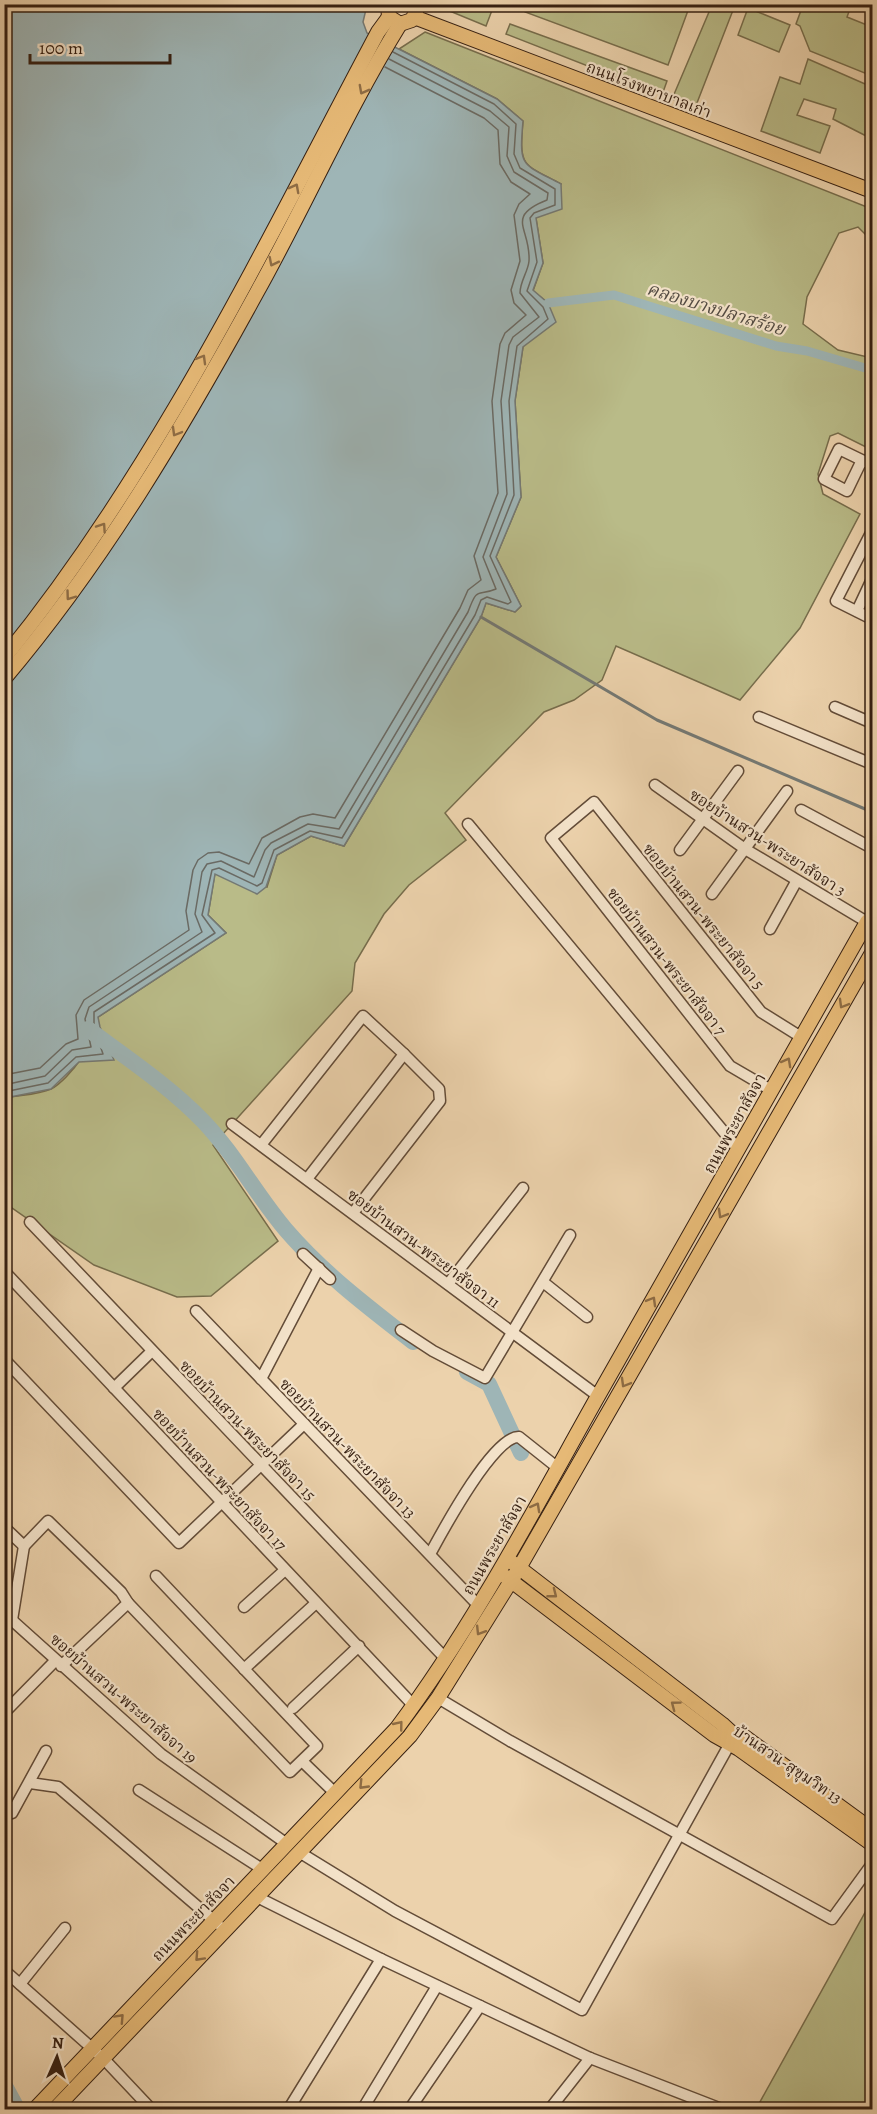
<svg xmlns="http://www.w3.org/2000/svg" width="877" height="2114" viewBox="0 0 877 2114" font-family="Alegreya,'Noto Serif Thai',serif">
<rect width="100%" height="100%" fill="#ecd2ac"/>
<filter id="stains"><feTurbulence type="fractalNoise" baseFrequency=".00333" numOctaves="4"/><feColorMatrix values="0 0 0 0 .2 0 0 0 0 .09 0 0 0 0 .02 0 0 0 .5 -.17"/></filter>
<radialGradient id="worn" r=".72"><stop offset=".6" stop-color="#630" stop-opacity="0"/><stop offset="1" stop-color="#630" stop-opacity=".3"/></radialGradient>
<!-- green -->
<g fill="#b9bb88" stroke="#776d4c" stroke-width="1.5">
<path d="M435,5V4L494,5L486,26Z"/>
<path d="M521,5V4L690,5L668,65L525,12Z"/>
<path d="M712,5H735L695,108L672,99Z"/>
<path d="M849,5L851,6L847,17L872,27V76L810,51L800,26L796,24L803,5Z"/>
<path d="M748,8L790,25L779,52L738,35Z"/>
<path d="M510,24L667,81L662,95L506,34Z"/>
<path d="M425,32L872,209V241L858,227L839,233L807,297L803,324L838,350L872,358V450L838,433L830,436L818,474L823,494L860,514L800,628L740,700L616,646L602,680L574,700L544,712L445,813L466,840L409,885L384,914L355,963L352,991L213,1145L278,1241L211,1296L177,1297L94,1265L5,1203V1098C18,1095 38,1095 51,1089C69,1080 101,1036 98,1017L226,933L208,915L215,873L267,887L277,855L311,836L344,846L481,617L486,603L515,612L521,606L496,557L521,497L515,401L523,347L548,303L533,291L543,263L536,218L561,184C522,163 519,168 523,121L497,99L399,49Z"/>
<path d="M808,59L872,87V139L833,119L836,109L804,99L797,115L830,126L820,153L761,131L780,77L800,84Z"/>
<path d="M872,1900V2109H756Z"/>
</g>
<!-- water -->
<path fill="#9eb5b6" stroke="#747974" stroke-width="1.5" d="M5,5H367L363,22L367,33L497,99L523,121C519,168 521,163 561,184L562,209L536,218L543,263L533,290L548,303L556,322L523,347L515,401L521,497L496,557L521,606L515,612L486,603L481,617L344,846L311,836L277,855L266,887L257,894L215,874L208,915L226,933L98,1017L100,1027L114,1060L79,1062L51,1089L5,1098Z"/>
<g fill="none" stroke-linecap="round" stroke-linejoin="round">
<!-- shore -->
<g stroke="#6a6a64" stroke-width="1.5">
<path d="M4,1075L40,1068L66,1044L78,1039L76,1015L84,1000L189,930L186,911L193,870L198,860L208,853L219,852L249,864L262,838L300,817L313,814L335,818L460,608L468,590L481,580L474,556L498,493L492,401L500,344L505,333L526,315L514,303L511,290L520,261L514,215L519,204L530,194L511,182L500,164L498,130L484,118L385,67"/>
<path d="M4,1085L45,1076L72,1050L91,1047L85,1019L89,1007L202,932L195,914L202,872L207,864L221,861L254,877L265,850L271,843L308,824L339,829L468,612C478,585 477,597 496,589L483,557L507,494L501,401L509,345L513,337L539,317L520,293C520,281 528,272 529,261C531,228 504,217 547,200L548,193L514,172L507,156L509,127L490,111L389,59"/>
<path d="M4,1092L48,1083L76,1057L103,1054L94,1028V1012L215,933L202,915L212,870L219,868L257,886L262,883L274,850L310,831L342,838L475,615L481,600L487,597L508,604L511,602L490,556L514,495L509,401L517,346L548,319L543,307L527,291L537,262L530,218L534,213L555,205V189L520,168L514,154L516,124L494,104L393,52"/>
</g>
<!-- stream -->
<path stroke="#747974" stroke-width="3" d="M481,617L657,720L872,812"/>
<!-- canal -->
<g stroke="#9eb5b6" stroke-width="9">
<path d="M548,303L614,295L776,346L807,351L872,370"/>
<path d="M4,2077L22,2110"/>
</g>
<!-- river -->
<g stroke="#9eb5b6" stroke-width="16">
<path d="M88,1029C127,1058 169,1086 203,1121C235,1154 256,1195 286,1230C323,1273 368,1307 413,1342"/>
<path d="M467,1372L489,1384L521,1453"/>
</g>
<defs>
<g id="minor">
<path d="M862,460L847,491L824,479L839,449L872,465"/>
<path d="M872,531L836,601L872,619"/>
<path d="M857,611L872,579"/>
<path d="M835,707L872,723"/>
<path d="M759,717L872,764"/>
<path d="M655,785L745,849L867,922"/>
<path d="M801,810L872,848"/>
<path d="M468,824L738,1149"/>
<path d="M680,850L738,771"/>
<path d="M712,894L787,791"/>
<path d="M770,929L796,882"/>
<path d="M771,1090L730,1066L551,838L594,802L761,1012L801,1037"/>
<path d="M232,1124L598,1396"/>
<path d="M261,1145L363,1016L404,1054L307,1179"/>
<path d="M353,1213L440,1101L439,1089L404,1054"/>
<path d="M30,1222L445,1658"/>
<path d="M303,1254L330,1279"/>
<path d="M4,1271L414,1706"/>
<path d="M543,1282L587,1317"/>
<path d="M448,1284L523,1188"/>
<path d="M196,1311L478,1605"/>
<path d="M401,1330L433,1351L485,1378L570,1235"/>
<path d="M4,1359L179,1543L304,1424"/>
<path d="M261,1379L319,1268"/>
<path d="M114,1388L152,1351"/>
<path d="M4,1527L24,1546L48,1521L121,1592L128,1603L61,1666"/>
<path d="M430,1554C442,1532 494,1435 519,1437L558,1468"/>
<path d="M128,1603L290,1772L317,1746L156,1576"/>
<path d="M244,1607L285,1570"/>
<path d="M4,1613L161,1754L287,1844"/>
<path d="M12,1620L24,1546"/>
<path d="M244,1669L316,1603"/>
<path d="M438,1698L510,1741L832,1919L872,1864"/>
<path d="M293,1708L359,1646"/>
<path d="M4,1713L55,1661"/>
<path d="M303,1762L335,1793"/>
<path d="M30,1783L58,1787L218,1924"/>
<path d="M139,1790L262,1869"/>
<path d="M12,1813L46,1751"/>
<path d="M299,1852L395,1911L582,2010L728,1747"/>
<path d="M257,1897L381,1959L590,2058L724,2110"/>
<path d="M4,1970L103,2058L152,2110"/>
<path d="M20,1984L65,1928"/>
<path d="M288,2110L381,1959"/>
<path d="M362,2110L437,1986"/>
<path d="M409,2110L480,2006"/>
<path d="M549,2110L590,2058"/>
</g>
<g id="major">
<path d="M388,4L389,17L400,24L412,20L416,12L415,4"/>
<path d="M414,17L872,191"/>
<path d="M4,658C158,469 264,246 378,32L389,17"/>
<path d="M4,679C104,561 183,427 257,292C306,204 347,110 400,24"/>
<path d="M513,1563L722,1724L748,1748"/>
<path d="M506,1577L714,1735L739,1749L872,1844"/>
<path d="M742,1735L872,1830"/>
<path d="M34,2110L397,1728C474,1625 535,1508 598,1396C687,1238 776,1080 867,922L872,917"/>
<path d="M54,2110L410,1736L438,1698L519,1568L872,953"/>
</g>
</defs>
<!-- minor casing -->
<use href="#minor" stroke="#634c38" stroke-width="13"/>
<!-- major casing -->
<use href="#major" stroke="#351f11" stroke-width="16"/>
<!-- minor -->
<use href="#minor" stroke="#f3e2c9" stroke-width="10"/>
<!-- major -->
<use href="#major" stroke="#e6b976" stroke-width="14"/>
</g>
<!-- one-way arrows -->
<defs><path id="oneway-chevron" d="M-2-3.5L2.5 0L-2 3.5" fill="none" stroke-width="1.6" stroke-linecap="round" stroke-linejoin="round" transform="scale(1.5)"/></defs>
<g stroke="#8e6c44">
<use href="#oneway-chevron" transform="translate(363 90) rotate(118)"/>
<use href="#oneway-chevron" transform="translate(295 188) rotate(-62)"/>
<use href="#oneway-chevron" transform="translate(273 262) rotate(117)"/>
<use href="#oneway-chevron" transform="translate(202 359) rotate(-60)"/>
<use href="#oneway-chevron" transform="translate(176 432) rotate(120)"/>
<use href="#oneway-chevron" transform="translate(102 527) rotate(-56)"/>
<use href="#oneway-chevron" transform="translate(70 596) rotate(126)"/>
<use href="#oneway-chevron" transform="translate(843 1004) rotate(120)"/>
<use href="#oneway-chevron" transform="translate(787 1062) rotate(-61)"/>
<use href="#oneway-chevron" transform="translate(722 1214) rotate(120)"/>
<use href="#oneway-chevron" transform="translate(652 1301) rotate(-60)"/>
<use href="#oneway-chevron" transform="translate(625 1383) rotate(120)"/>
<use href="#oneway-chevron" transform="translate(536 1507) rotate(-61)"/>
<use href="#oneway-chevron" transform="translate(553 1594) rotate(38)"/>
<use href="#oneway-chevron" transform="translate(480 1631) rotate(122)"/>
<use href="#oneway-chevron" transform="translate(675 1705) rotate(-143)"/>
<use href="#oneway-chevron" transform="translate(399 1725) rotate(-51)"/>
<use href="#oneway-chevron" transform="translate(363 1785) rotate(134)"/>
<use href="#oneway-chevron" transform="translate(199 1957) rotate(133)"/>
<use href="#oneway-chevron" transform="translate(120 2018) rotate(-47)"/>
</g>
<g text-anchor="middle" stroke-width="4.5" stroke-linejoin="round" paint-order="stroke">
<!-- street labels -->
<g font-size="16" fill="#351f11" stroke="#f3e2c9">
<text transform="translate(649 89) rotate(21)" y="6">ถนนโรงพยาบาลเก่า</text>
<text transform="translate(768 842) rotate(33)" y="6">ซอยบ้านสวน-พระยาสัจจา 3</text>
<text transform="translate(704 916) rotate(51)" y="6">ซอยบ้านสวน-พระยาสัจจา 5</text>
<text transform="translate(667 961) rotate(52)" y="6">ซอยบ้านสวน-พระยาสัจจา 7</text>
<text transform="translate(734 1123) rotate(-61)" y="6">ถนนพระยาสัจจา</text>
<text transform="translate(424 1248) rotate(37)" y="6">ซอยบ้านสวน-พระยาสัจจา 11</text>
<text transform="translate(248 1430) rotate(46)" y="6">ซอยบ้านสวน-พระยาสัจจา 15</text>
<text transform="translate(348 1448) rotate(46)" y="6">ซอยบ้านสวน-พระยาสัจจา 13</text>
<text transform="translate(220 1479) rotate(47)" y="6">ซอยบ้านสวน-พระยาสัจจา 17</text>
<text transform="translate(494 1545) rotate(-60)" y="6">ถนนพระยาสัจจา</text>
<text transform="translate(124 1698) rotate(41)" y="6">ซอยบ้านสวน-พระยาสัจจา 19</text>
<text transform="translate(788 1764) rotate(34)" y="6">บ้านสวน-สุขุมวิท 13</text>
<text transform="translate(193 1918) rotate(-46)" y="6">ถนนพระยาสัจจา</text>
</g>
<!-- water labels -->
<g font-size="18" font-style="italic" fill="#544c43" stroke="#f3e2c9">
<text transform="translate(716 309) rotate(17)" y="6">คลองบางปลาสร้อย</text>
</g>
</g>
<!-- margin -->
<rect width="877" height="2114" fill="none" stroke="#ecd2ac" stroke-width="24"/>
<rect x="6" y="6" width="865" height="2102" fill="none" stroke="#351f11" stroke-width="3"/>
<rect x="12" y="12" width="853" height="2090" fill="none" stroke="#351f11" stroke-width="1.5"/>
<!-- north arrow -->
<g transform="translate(57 2057) rotate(3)" stroke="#f3e2c9" stroke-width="4.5" paint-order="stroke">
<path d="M0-4.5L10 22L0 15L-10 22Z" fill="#351f11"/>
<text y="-9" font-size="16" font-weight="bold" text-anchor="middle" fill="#351f11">N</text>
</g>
<!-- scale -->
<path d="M30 54v9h140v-9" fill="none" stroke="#351f11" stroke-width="3"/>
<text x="39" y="54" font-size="18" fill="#351f11" stroke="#f3e2c9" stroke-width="4.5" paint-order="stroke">100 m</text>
<rect width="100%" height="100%" filter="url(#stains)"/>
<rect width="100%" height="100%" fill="url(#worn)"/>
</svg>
